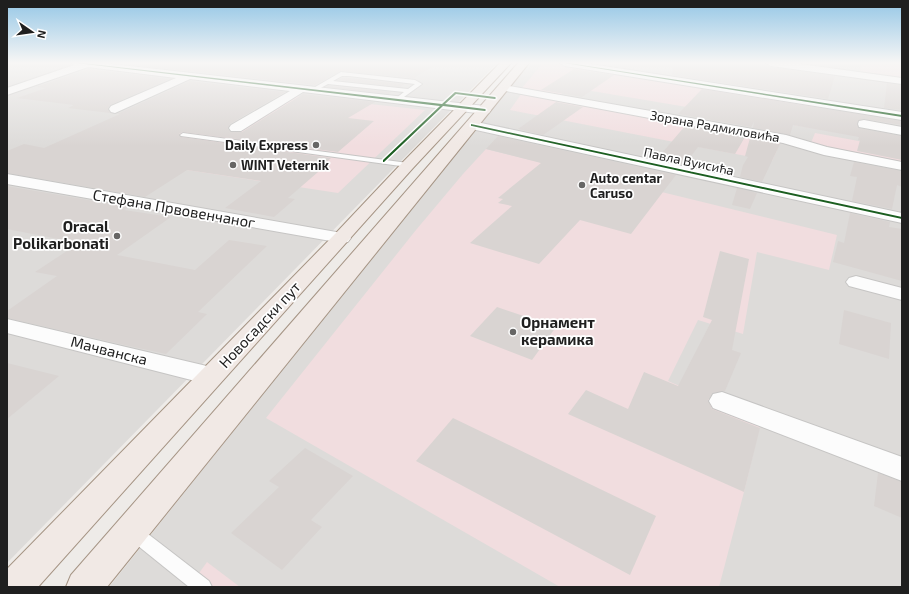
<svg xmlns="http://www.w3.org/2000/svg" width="909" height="594" viewBox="0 0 909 594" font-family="'Exo 2',sans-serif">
<rect width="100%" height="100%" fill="#eeebe8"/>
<!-- residential -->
<g fill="#dddbd9">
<path d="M7,63H497L7,563Z"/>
<path d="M531,63H902V587H109L484,117Z"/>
</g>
<!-- commercial -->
<g fill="#f1dddf">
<path d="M543,63H554L819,105L816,115L824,130L568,87L560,96L521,89Z"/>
<path d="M861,63H902V79L860,74Z"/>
<path d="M522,93L781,141L772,161L510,110Z"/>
<path d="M296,96L425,110L338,193L121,160L181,128L232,134Z"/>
<path d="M815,133L902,149V163L810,145Z"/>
<path d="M486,149L837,235L829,270L757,252L743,334L698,320L668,381L761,421L744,492L719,587H560L266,418L416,230L463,174Z"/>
<path d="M207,562L240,587H189Z"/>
</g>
<!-- building -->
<g fill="#d9d4d2">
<path d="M116,63H439L414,78L341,71L315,85Z"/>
<path d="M594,63H632L625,68Z"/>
<path d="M673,63H765L771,67L835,76L828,99L672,75Z"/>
<path d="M88,69L170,79L110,105L108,108L110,113L68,108L74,105L17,98L46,88L36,87Z"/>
<path d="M574,69L614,75L582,97L541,90Z"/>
<path d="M342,78H349L404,84L400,87L338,80Z"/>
<path d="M190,81L285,92L230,124L228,129L231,132H242L303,94L375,102L348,118L374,121L338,152L183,132L179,134L181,137L331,158L323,165L325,166L288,198L295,199L274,217L225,208L261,181L187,170L145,197L7,173V151L24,144L44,148L120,114H117Z"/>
<path d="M887,83L902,85V110L884,108Z"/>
<path d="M328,86L391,92L389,94L326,87Z"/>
<path d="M702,89L902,121V125L864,119L859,120L857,124L859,128L902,136V160L857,151L860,140H858L859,137L793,125L790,135L753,128L754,122L751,127L678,114Z"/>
<path d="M556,102L583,107L543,135L518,129Z"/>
<path d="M685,126L745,137L735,154L698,147L684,165L657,159Z"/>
<path d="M498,136L676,175L631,234L580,220L539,264L470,243L512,206L498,203L503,199L498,198L541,163L486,149Z"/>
<path d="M750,138L780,144L762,182L740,177L743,165L748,157L745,156Z"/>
<path d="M854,162L902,171V187L897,185L892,209L852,201L857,177L850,176Z"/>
<path d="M7,186L129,207L124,210L171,217L117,255L195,270L229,240L267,246L198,312L207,314L166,354L120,344L7,318V311L57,276L35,272L79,243L7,229Z"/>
<path d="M737,188L757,193L750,209L732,205Z"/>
<path d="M850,213L890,222L889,227L902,229V281L833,262L838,241L844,243Z"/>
<path d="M720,251L749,259L732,350L741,353L725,391L713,393L708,400L712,409L760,428L744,492L568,414L586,390L628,409L644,372L678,386L712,320L703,317Z"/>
<path d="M497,307L556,327L532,360L470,336Z"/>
<path d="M844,310L891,323L889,359L839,344Z"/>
<path d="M7,363L59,376L7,419Z"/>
<path d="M453,418L656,516L630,575L416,461Z"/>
<path d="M305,448L353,476L311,520L322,527L282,570L231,533L279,487L269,481Z"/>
<path d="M878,473L902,482V518L874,506Z"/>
</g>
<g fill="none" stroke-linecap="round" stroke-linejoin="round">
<defs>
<g id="service">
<path d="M341,72L415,80L422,84L397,102L395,101V99L404,92L328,84L315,91L310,90ZM342,76H349L415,84L408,89L333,81Z"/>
<path d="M183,133L408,163L412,165L408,167L181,136L180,135Z"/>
<path d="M133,524L139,527L209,581L212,587H189L127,537L125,532L127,527Z"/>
</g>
<g id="minor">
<path d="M72,63H103L485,106L489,107L491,110L489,113L485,114L303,92L241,131H231L229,128L231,125L290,91L190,79L115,113L111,112L109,109L111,106L176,78L88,67L7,95V88L74,65Z"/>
<path d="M560,63H584L902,112V120L565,66Z"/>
<path d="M766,63H793L902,78V84L771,66Z"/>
<path d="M504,85L786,135L827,147L902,162V170L824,155L783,143L500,90L498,88L500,86Z"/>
<path d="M864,120L902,127V135L859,127L858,124L859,121Z"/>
<path d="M472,121L902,213V223L467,128L466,125L467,122Z"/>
<path d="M7,174L342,233L348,234L351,238L348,242L342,243L7,184Z"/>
<path d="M856,276L902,288V300L849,286L846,282L849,278Z"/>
<path d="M7,319L211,367L220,370L223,376L220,382L211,385L7,333Z"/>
<path d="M722,392L902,457V481L713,408L709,401L713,394Z"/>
</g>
<g id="primary">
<path d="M500,63H511L413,168L38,587H7V569L335,234L403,162Z"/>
<path d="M518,63H529L107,587H66L71,575Z"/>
</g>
</defs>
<!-- service casing -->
<use href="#service" stroke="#c6c5c4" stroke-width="2"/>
<!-- minor casing -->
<use href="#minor" stroke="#c6c5c4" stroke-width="2"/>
<!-- primary casing -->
<use href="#primary" stroke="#a59484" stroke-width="2"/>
<!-- service -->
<use href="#service" fill="#fcfcfc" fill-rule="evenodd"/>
<!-- minor -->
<use href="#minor" fill="#fcfcfc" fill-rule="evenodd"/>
<!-- primary -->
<use href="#primary" fill="#f1e9e5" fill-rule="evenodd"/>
<defs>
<g id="cycleway">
<path d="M76,63H83L442,104L455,92L495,97L496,98L495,99L456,94L445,104L485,109L486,110L485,111L443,106L384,162H383V160L440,106Z"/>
<path d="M564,63H569L902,115V117Z"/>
<path d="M471,124L902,217V219L472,126H471Z"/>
</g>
</defs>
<!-- cycleway casing -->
<use href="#cycleway" stroke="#fff" stroke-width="3"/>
<!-- cycleway -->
<use href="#cycleway" fill="#1b5e20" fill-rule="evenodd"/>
</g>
<!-- sky -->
<linearGradient id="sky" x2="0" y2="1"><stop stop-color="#95c7e6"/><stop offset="0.43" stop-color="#f7f6f5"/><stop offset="1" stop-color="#f7f6f5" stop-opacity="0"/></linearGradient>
<rect width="909" height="146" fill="url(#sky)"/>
<!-- markers -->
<g fill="#676665" stroke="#fff" stroke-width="1.5">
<circle cx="316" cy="145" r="4"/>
<circle cx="233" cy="165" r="4"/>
<circle cx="582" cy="185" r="4"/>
<circle cx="117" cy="236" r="4"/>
<circle cx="513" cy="332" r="4"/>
</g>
<g text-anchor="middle" stroke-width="3.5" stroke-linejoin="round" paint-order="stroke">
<!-- far-street labels -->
<g font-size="13" fill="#1f1f1f" stroke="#fff">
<text transform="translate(715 126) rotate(10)" y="5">Зорана Радмиловића</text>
<text transform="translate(689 161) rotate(12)" y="5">Павла Вуисића</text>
</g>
<!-- far-poi labels -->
<g font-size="13" font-weight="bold" fill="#1f1f1f" stroke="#fff" text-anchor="start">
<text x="308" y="150" text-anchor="end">Daily Express</text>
<text x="241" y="170">WINT Veternik</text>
<text x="590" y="183">Auto centar<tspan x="590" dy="15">Caruso</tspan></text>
</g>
<!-- street labels -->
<g font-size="15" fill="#1f1f1f" stroke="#fff">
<text transform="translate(174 209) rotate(10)" y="5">Стефана Првовенчаног</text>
<text transform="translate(260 325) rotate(-47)" y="5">Новосадски пут</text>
<text transform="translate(109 351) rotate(14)" y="5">Мачванска</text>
</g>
<!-- poi labels -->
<g font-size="15" font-weight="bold" fill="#1f1f1f" stroke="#fff" text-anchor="end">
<text x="109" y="232">Oracal<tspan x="109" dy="17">Polikarbonati</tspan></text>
<text x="521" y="328" text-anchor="start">Орнамент<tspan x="521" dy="17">керамика</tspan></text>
</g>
</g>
<!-- border -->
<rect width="909" height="594" fill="none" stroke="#1f1f1f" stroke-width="16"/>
<!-- north arrow -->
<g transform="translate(32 32) rotate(103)" stroke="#ffffff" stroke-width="3" paint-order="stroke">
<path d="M0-3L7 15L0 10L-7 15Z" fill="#1f1f1f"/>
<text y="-6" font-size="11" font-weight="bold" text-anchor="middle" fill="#1f1f1f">N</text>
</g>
</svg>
